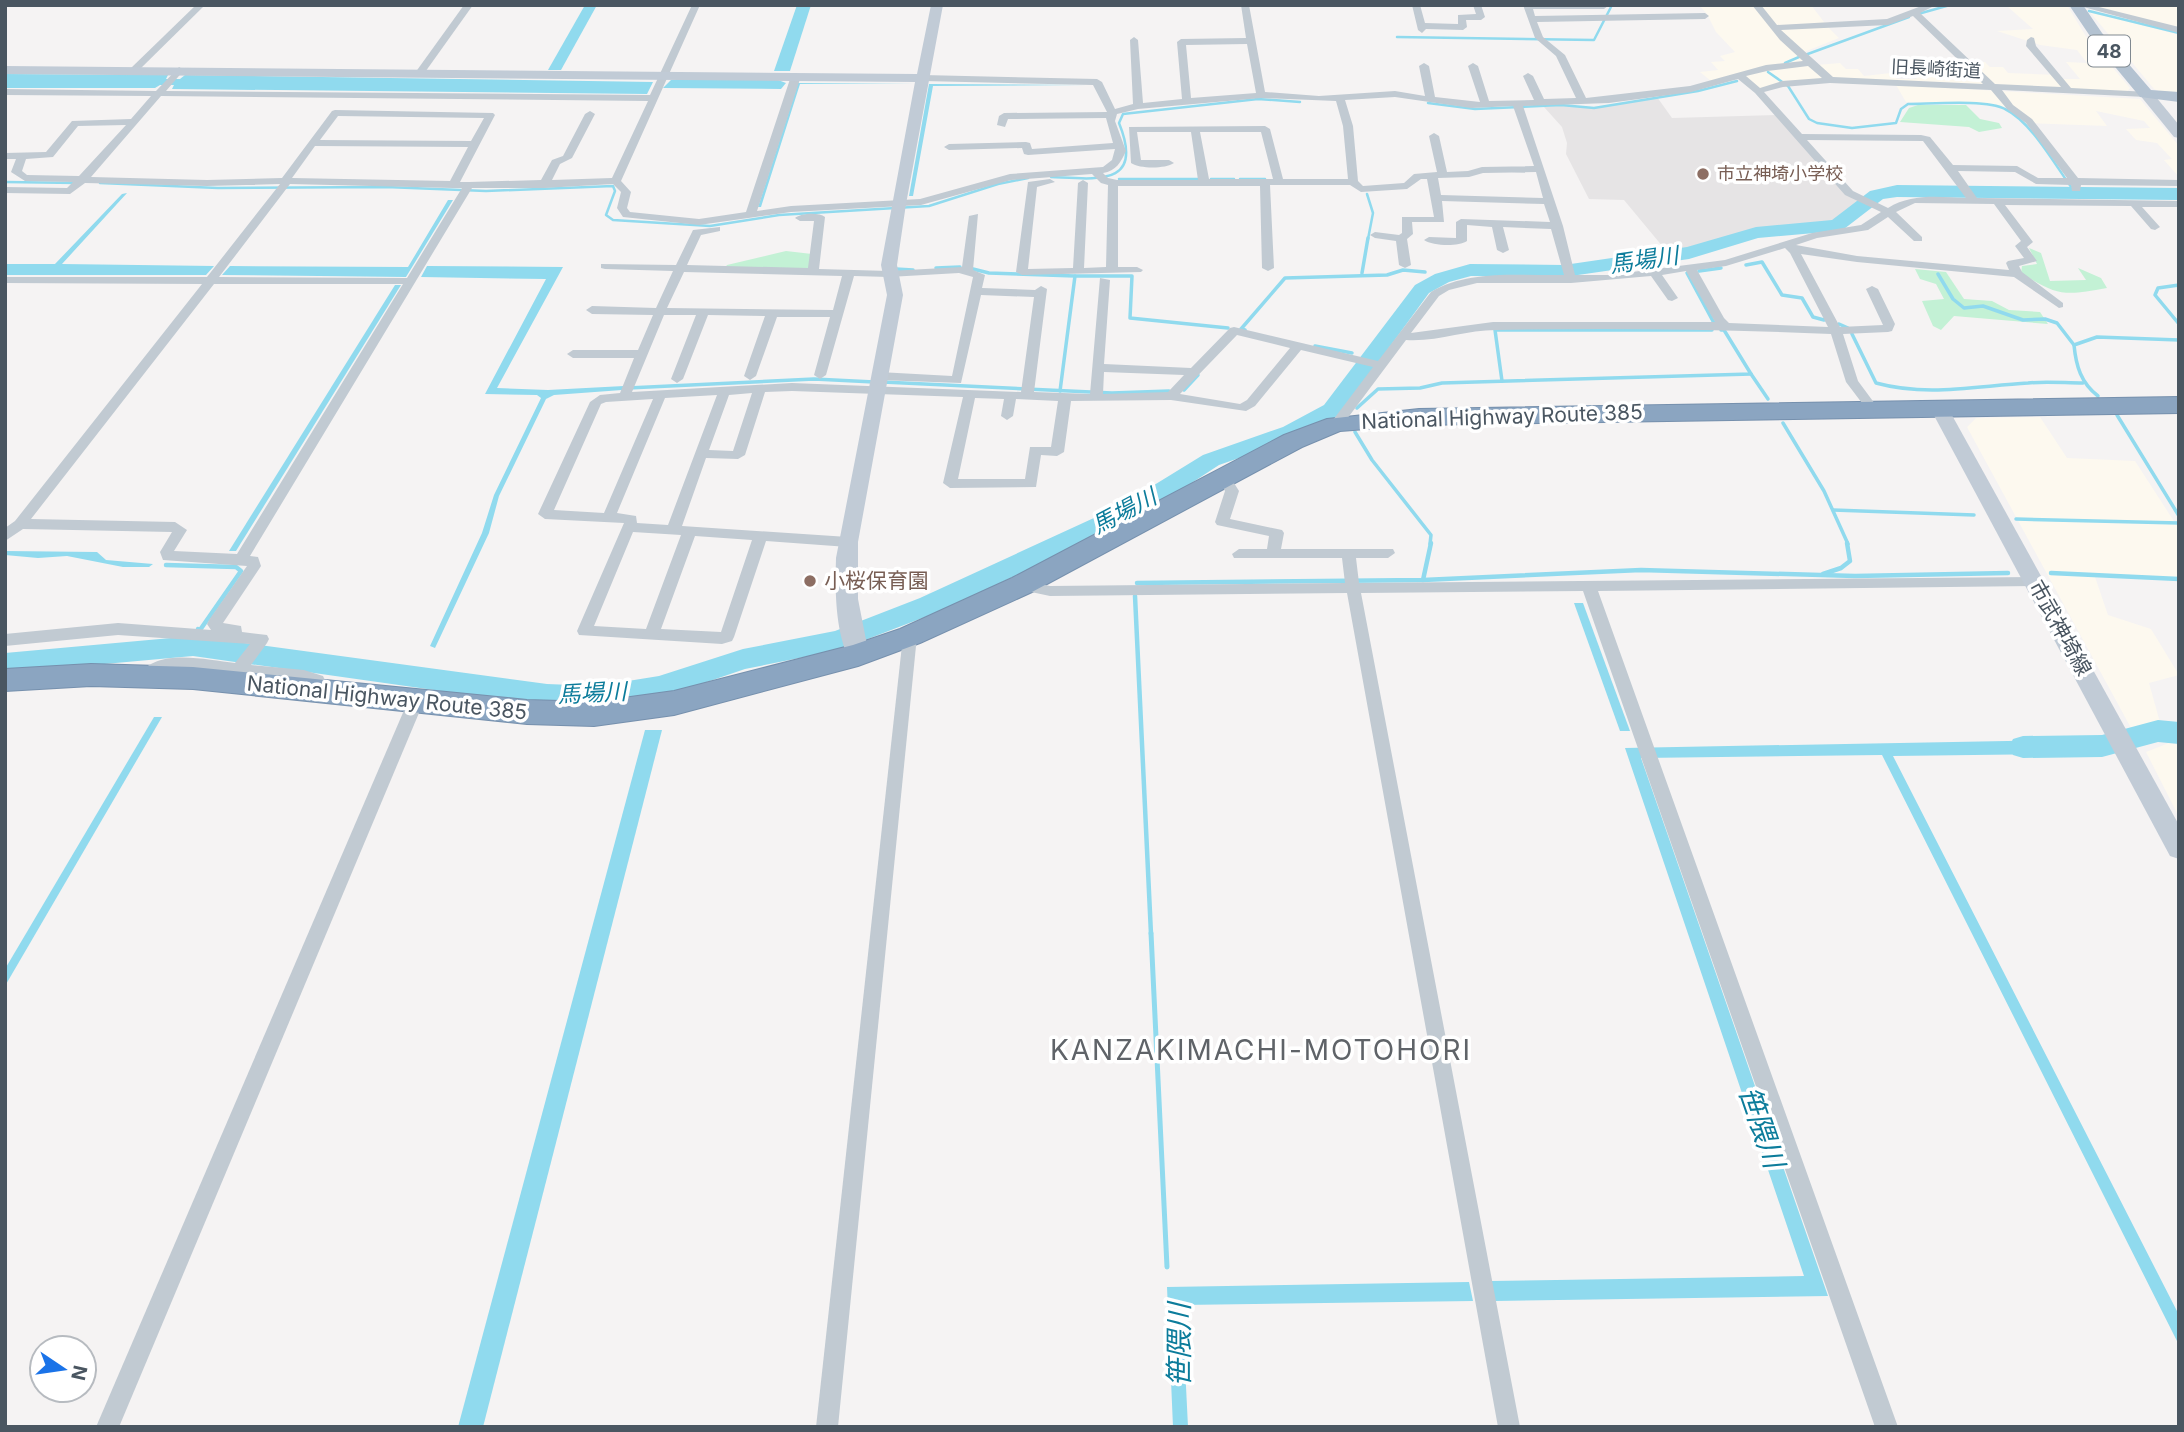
<svg xmlns="http://www.w3.org/2000/svg" width="2184" height="1432" viewBox="0 0 2184 1432" font-family="Inter,'Noto Sans JP',sans-serif">
<rect width="100%" height="100%" fill="#f5f3f3"/>
<!-- commercial -->
<g fill="#fdf9ef">
<path d="M1699,5H1811L1824,22H1829V28L1839,38L1804,52L1817,65L1840,63L1846,69H1858L1864,76L1891,73L1897,79H1917L1907,67L1939,68L1933,61L1985,62L1990,67H2003L2008,73L2059,75L2062,79H2080L2066,62L2087,63L2077,50L2040,45L1997,31L2033,29L2008,7L2067,5L2085,35L2130,88L2127,92L1866,79L1758,89L1740,75L1711,81L1700,72L1718,70L1711,62L1725,61L1720,56L1735,52L1716,32L1707,14Z"/>
<path d="M2087,5H2179V28Z"/>
<path d="M2089,11L2179,35V96L2167,95L2154,89Z"/>
<path d="M1896,85L2140,99L2179,146V177L2164,160L2172,159L2157,143L2136,140L2126,129L2150,128L2144,121L2096,111L2107,126L2025,123L2006,107L1974,103L1906,102Z"/>
<path d="M2040,417L2067,458L2135,461L2179,529V581L2095,577L2108,615L2151,629L2179,675L2149,683L2161,726L2131,728L1967,427L1976,418Z"/>
<path d="M2169,743L2179,745V817L2146,752Z"/>
</g>
<!-- education -->
<path fill="#e6e4e5" d="M1657,97L1672,118L1776,115L1847,194L1861,203L1837,222L1772,227L1686,252L1668,253L1624,200L1589,199L1566,154L1567,143L1562,127L1544,107L1565,105L1595,108Z"/>
<!-- green -->
<g fill="#c3f1d5">
<path d="M1918,105H1966L1980,119L1999,123L2002,128L1979,132L1969,127L1900,122L1909,108Z"/>
<path d="M2029,248L2041,253L2050,281L2086,280L2078,268L2101,278L2107,288C2064,296 2058,296 2021,273L2022,266L2037,264Z"/>
<path d="M786,251L812,254L811,270L725,268L727,265Z"/>
<path d="M1915,269L1946,272L1964,299L1992,301L2009,310L2040,312L2048,324L1954,316L1941,330L1933,326L1922,301L1944,299L1936,284L1920,279Z"/>
</g>
<!-- water -->
<g fill="#90daee">
<path d="M585,5H597L561,70H548Z"/>
<path d="M797,5H811L790,71H774Z"/>
<path d="M5,74L168,75L166,79H180L185,75L653,82L647,94L172,89L174,85H160L155,88H5Z"/>
<path d="M671,80H778L786,83L781,89L663,88Z"/>
<path d="M798,83H915L800,84L761,207H758Z"/>
<path d="M929,84H931L1089,85L933,86L913,196H909Z"/>
<path d="M127,193L62,264L214,266L206,275H5V264H55L122,194Z"/>
<path d="M448,200H453L406,277L222,275L230,266L408,267Z"/>
<path d="M427,266L563,267L497,388L548,390L624,386L622,390L554,395L546,399L499,496L489,533L435,648L430,646L482,533L494,495L541,398L537,395L485,394L546,279L421,277Z"/>
<path d="M395,285H401L236,551H229Z"/>
<path d="M5,551L97,552L106,560L153,564L149,567H123L67,556L38,558L5,555Z"/>
<path d="M1574,603H1583L1630,731H1620Z"/>
<path d="M154,717H162L5,986V969Z"/>
<path d="M645,730H662L483,1427H458Z"/>
<path d="M2055,740L2064,754L1893,756L2179,1315V1345L1882,755L1641,758L1828,1296L1495,1301L1491,1281L1804,1276L1625,748Z"/>
<path d="M1469,1282L1473,1301L1182,1305L1188,1427H1173L1167,1287Z"/>
</g>
<g fill="none" stroke-linecap="round" stroke-linejoin="round">
<!-- stream-far3 -->
<g stroke="#90daee" stroke-width="2.5">
<path d="M1984,5H2031"/>
<path d="M2089,11L2179,33"/>
<path d="M1918,14L1950,5"/>
<path d="M1397,37L1594,40L1612,5"/>
<path d="M1805,55L1909,17"/>
<path d="M1785,63L1799,57"/>
<path d="M1768,72L1788,86L1809,119L1817,123L1852,128L1896,123L1901,109L1908,104C1930,104 1987,99 2005,109C2032,122 2056,167 2074,191"/>
<path d="M1428,103L1475,109L1561,105L1594,108L1698,91L1737,81"/>
<path d="M1051,177C1097,179 1145,187 1119,123L1123,114L1258,99L1300,102"/>
<path d="M1119,179H1198"/>
<path d="M1211,179H1234"/>
<path d="M1240,179H1265"/>
<path d="M5,182L77,183"/>
<path d="M100,183L218,188L386,187L486,191L613,186L615,191L606,215L613,220L710,226L779,215L929,206L998,184L1028,178"/>
<path d="M1367,194L1373,213L1368,239"/>
</g>
<!-- stream-far2 -->
<g stroke="#90daee" stroke-width="3.5">
<path d="M1746,265L1762,262L1782,295L1802,298L1813,317L1824,320"/>
<path d="M936,268L960,267"/>
<path d="M896,269L913,270"/>
<path d="M973,269L989,273L1075,276L1060,391"/>
<path d="M1699,271L1721,268"/>
<path d="M1362,273L1368,238"/>
<path d="M1687,273L1714,323"/>
<path d="M1938,274L1953,299L1964,308L1983,306L2023,320L2045,319L2057,323L2074,345"/>
<path d="M1075,276H1132L1130,318L1228,328"/>
<path d="M2179,285L2158,288L2155,295L2179,324"/>
<path d="M1839,324L1848,328"/>
<path d="M1245,330L1241,329L1285,278L1387,275L1403,270L1425,272"/>
<path d="M1852,334L1876,383C1927,397 1976,386 2028,383C2046,381 2065,383 2083,383"/>
<path d="M1315,346L1352,353"/>
<path d="M1751,374L1768,399"/>
<path d="M1502,381L1495,330H1712"/>
<path d="M883,382L1112,393L1169,391"/>
<path d="M628,388L814,379L874,382"/>
<path d="M1184,390L1198,375"/>
<path d="M2098,396C2081,383 2076,366 2074,345L2097,337L2179,340"/>
<path d="M1357,408L1378,389L1420,388L1442,383L1751,374L1724,330H1721"/>
<path d="M2117,415L2179,516"/>
<path d="M1783,423L1824,491L1848,544"/>
<path d="M1355,432L1372,460L1431,535L1430,544"/>
<path d="M1833,510L1974,515"/>
<path d="M2016,519L2179,523"/>
</g>
<!-- stream-far1 -->
<g stroke="#90daee" stroke-width="4.5">
<path d="M166,565L236,567L241,571L200,630L198,629"/>
<path d="M2051,573L2179,579"/>
<path d="M1823,574L1841,568L1850,561L1847,543"/>
<path d="M1423,580L1431,543"/>
<path d="M1137,583L1423,580L1641,570L1855,576L2008,573"/>
<path d="M1135,596L1151,934"/>
</g>
<!-- stream -->
<path stroke="#90daee" stroke-width="5" d="M1151,933L1167,1267"/>
<!-- river -->
<g fill="#90daee" fill-rule="evenodd">
<path d="M1897,185L2179,188V200L1897,197L1883,199L1844,229L1837,231L1758,238L1689,259L1564,277L1471,276L1449,282L1429,293L1340,415L1299,437L1219,465L1138,518L938,612L839,650L745,669L660,698L597,708L547,706L193,656L5,673V653L193,636L547,684L597,686L659,676L743,649L835,631L920,598L1120,506L1203,455L1283,427L1324,405L1415,285L1435,274L1470,264L1564,265L1687,247L1756,227L1832,220L1870,191Z"/>
<path d="M2158,720L2179,722V744L2158,742L2102,757L2023,758L2013,755L2009,747L2013,739L2023,736L2102,735Z"/>
</g>
<defs>
<path id="highway" d="M2179,397V413L1419,425L1340,431L1302,447L1032,592L920,643L858,666L674,715L594,726L527,724L193,689L91,686L5,691V669L91,664L193,667L527,700L594,702L674,691L853,645L900,629L1012,578L1284,435L1327,419L1419,409Z"/>
</defs>
<!-- highway casing -->
<use href="#highway" stroke="#7690ad" stroke-width="2"/>
<!-- street -->
<g fill="#c1cad2" fill-rule="evenodd">
<path d="M196,5H205L137,72H131V68Z"/>
<path d="M464,5H473L423,75H417L415,73Z"/>
<path d="M692,5H700L621,181L631,192L627,208L630,212L699,219L746,212L791,76L796,73L801,76L757,211L791,206L920,199L1010,174L1103,167L1112,160L1115,149L1028,155L1024,154L1022,148L949,150L944,147L949,144L1026,142L1030,143L1032,149L1113,143L1106,118L1008,119L1005,127L997,125L999,116L1004,113L1107,112L1093,85L923,81L918,78L923,75L1097,79L1102,82L1115,109L1133,104L1130,40L1134,37L1138,40L1143,103L1182,99L1177,42L1181,39L1246,38L1241,5H1249L1265,92L1319,96L1395,91L1425,96L1419,66L1424,63L1429,66L1435,97L1480,102L1468,66L1473,63L1478,66L1489,101L1534,100L1523,76L1528,73L1533,76L1544,99L1576,98L1556,56L1535,38L1523,5L1608,6L1604,9H1533L1535,16L1705,13L1709,16L1705,19L1537,22L1543,37L1565,55L1586,98L1690,86L1766,65L1803,61L1780,40L1752,5H1761L1777,25L1887,19L1924,5H1936L1920,13L1995,84L2061,87L2026,46L2027,40L2031,37L2034,38L2036,46L2071,88L2149,92L2151,94L2146,97L2002,90L2013,105L2032,119L2078,178L2179,180V186L2081,185L2080,191H2072L2071,185L2036,184L2015,172L1958,171L1977,198L2179,201V207H2142L2160,227L2155,230L2151,229L2131,206L2005,205L2033,242L2027,247L2037,261L2019,266L2022,272L2063,303V307L2059,308L2014,277L1857,262L1801,254L1840,327L1883,325L1866,289L1872,286L1878,289L1895,324L1892,331L1888,332L1843,334L1858,381L1878,408L1872,412L1868,411L1846,382L1831,334C1719,329 1608,328 1496,330C1466,330 1437,342 1406,340L1341,427L1336,428L1330,424L1373,367L1301,350L1255,406L1246,411L1171,400L1071,401L1064,452L1057,456L1041,455L1036,487L950,488L943,483L963,397L792,391L765,392L745,455L738,459L706,458L682,526L848,537L855,542L848,547L766,541L734,637L732,641L722,644L579,635L577,631L624,523L545,519L538,514L590,402L600,395L620,393L634,358H573L567,354L573,350H638L653,315L592,314L586,310L592,306L656,308L673,271L605,269L601,268V264L676,265L693,230L720,227V231L701,235L687,265L808,268L814,221H800L795,218C801,213 819,212 825,217L819,269L889,271L962,267L969,216L978,214L973,270L985,275L982,288L1035,290L1041,286L1047,289L1034,392L1090,394L1100,278L1110,280L1104,364L1191,368L1230,328L1234,327L1378,361L1431,292C1469,269 1521,276 1564,275L1551,229L1503,227L1509,250L1503,253L1497,250L1492,227L1467,225V241C1458,247 1433,246 1424,240L1429,237L1456,238V222L1461,219L1550,222L1544,204L1442,201L1444,222H1412L1413,234L1407,239L1411,265L1405,268L1399,265L1396,241L1375,238L1370,235L1375,232L1399,235L1402,233V217H1434L1427,179H1421L1407,189L1361,192L1350,185H1270L1274,268L1268,271L1262,268L1260,186H1118V267H1137L1143,270L1141,272L1022,275L1016,272L1028,182L1050,179L1055,182L1037,187L1028,269L1073,268L1078,183L1083,180L1088,183L1084,268L1106,267L1108,185L1101,183L1092,174L1011,180L921,205L791,212L699,225L623,217L617,208L621,192L613,184L544,188H472L250,556L258,557L261,566L223,623L241,626L242,632L267,635L269,639L267,643L251,665L304,670L323,676L330,691L327,695H317L312,684L304,682L185,670L163,672L146,682L138,676C157,647 206,660 235,663L250,644L118,635L5,646V634L118,623L211,630L207,624L209,620L247,566L163,560L160,552L172,532L23,529L5,541V528L15,521L202,284L5,283V277H207L280,184L207,186L85,183L70,194L5,193V187L67,188L73,182L25,181L11,172L16,159H5V153L46,152L72,121L131,119L151,96L5,95V89L156,91L179,67L184,70L166,91L650,95ZM1913,16L1983,84L1833,77L1781,30L1888,25ZM1247,44L1256,93L1191,98L1186,45ZM1808,66L1822,78L1782,81L1760,88L1746,76L1767,71ZM1738,79L1755,93L1845,195L1881,212L1861,225L1812,233L1725,260L1609,275H1575L1563,226L1523,106L1609,103L1691,92ZM1830,83L1991,90L2007,109L2026,123L2067,178H2038L2017,166L1953,165L1930,137L1921,135L1802,134L1764,92L1783,87ZM161,96L648,101L612,178L552,180L560,164L572,158L595,114L590,111L585,114L563,156L552,160L541,180L469,182H460L495,115L493,113L335,110L332,111L282,178L207,180L91,177ZM1395,97L1471,108L1513,106L1534,166L1482,167L1468,171L1447,172L1439,136L1434,133L1429,136L1437,172L1414,174L1404,183L1363,186L1358,181L1353,126L1345,100ZM1261,98L1336,101L1343,126L1348,179H1283L1270,129L1265,126L1129,127L1131,163C1140,169 1165,169 1174,163L1169,160H1141L1137,132H1191L1198,180H1117L1108,178L1103,173C1116,171 1121,162 1126,151L1115,121L1117,114L1138,109ZM338,116L484,118L471,141L320,140ZM126,125L79,176L27,175L22,171L26,159L53,157L78,126ZM1200,132H1261L1273,179H1209ZM1807,140L1923,141L1966,198C1939,197 1912,193 1888,208L1853,191ZM315,146L468,147L450,181L292,178ZM1536,172L1543,198L1441,195L1438,178L1469,177L1483,173ZM290,184L453,188H462L407,278L219,277ZM1915,203L1994,204L2021,241L2015,246L2024,258L2008,261L2006,263L2009,270L1857,256L1796,245L1817,238L1868,230L1888,217L1914,241H1922V237L1896,212ZM1785,248L1790,253L1828,327L1729,323L1724,318L1697,270L1726,266ZM1686,271L1715,322H1493L1411,333L1439,296L1449,290L1477,283H1571L1651,276L1668,300L1672,301L1678,298L1662,275ZM684,272L842,276L833,310L667,308ZM959,273L973,277L952,376L879,372L873,376L879,380L961,383L981,295L1034,297L1021,392L792,383L632,392L664,315H696L671,379L677,383L683,379L708,315L765,316L744,376L750,380L756,376L777,317H830L814,375L820,379L826,375L854,276L889,277ZM214,284H403L237,554L174,551L187,530L175,522L31,519ZM1237,335L1290,348L1247,400L1240,404L1180,394ZM1104,372L1184,375L1168,392L1103,394ZM752,393L733,451L709,450L729,395ZM717,395L668,525L637,523L636,516L617,513L665,398ZM975,398L1004,399L1001,416L1007,420L1013,416L1016,399L1058,401L1051,447H1030L1025,479H958ZM653,399L604,513L554,510L601,404L606,402ZM633,532L681,535L646,629L594,626ZM695,536L752,540L721,632L661,629Z"/>
<path d="M1412,5H1420L1425,23L1458,24V15L1476,14L1473,5H1481L1485,17L1481,20H1466L1467,27L1463,30L1426,29L1422,33L1418,30Z"/>
<path d="M2076,5H2091L2179,27V33Z"/>
<path d="M1224,474L1229,475L1239,491L1230,519L1282,530L1284,533L1281,549H1393L1395,553L1388,558H1356L1359,583L2040,577L2042,581L2040,585L2035,586L1598,591L1898,1427H1875L1583,591L1361,593L1520,1427H1498L1347,593L1050,596L1017,589L1015,585L1022,580L1050,586L1345,583L1342,558H1234L1232,554L1239,549H1267L1269,536L1217,525L1215,522L1225,491L1217,478Z"/>
<path d="M910,630L917,636L838,1427H816L903,636Z"/>
<path d="M416,695L422,697L424,701L119,1427H96L408,701L410,697Z"/>
</g>
<!-- secondary -->
<g fill="#c1cbd6" fill-rule="evenodd">
<path d="M931,5H943L906,204L897,265L903,295L858,542V599L869,655L866,661L858,663L850,661C835,632 835,590 836,558L887,295L881,265L915,82L5,74V66L917,74Z"/>
<path d="M2146,90L2151,91L2179,125V138L2174,137L2139,94Z"/>
<path d="M1939,402L1948,408L2179,825V859L2170,856L1930,408Z"/>
</g>
<!-- primary -->
<path fill="#b3c2d1" fill-rule="evenodd" d="M2069,5H2083L2102,33L2151,90L2179,92V102L2140,97L2092,39Z"/>
<!-- highway -->
<use href="#highway" fill="#8ba5c1" fill-rule="evenodd"/>
</g>
<!-- markers -->
<g fill="#8d6e63" stroke="#fff" stroke-width="2.5">
<circle cx="1703" cy="174" r="7"/>
<circle cx="810" cy="581" r="7"/>
</g>
<g text-anchor="middle" stroke-width="7" stroke-linejoin="round" paint-order="stroke">
<!-- far-street labels -->
<g font-size="18" fill="#4a5661" stroke="#fff">
<text transform="translate(1936 69) rotate(3)" y="6">旧長崎街道</text>
</g>
<!-- far-education labels -->
<g font-size="18" fill="#785e54" stroke="#fff" text-anchor="start">
<text x="1717" y="180">市立神埼小学校</text>
</g>
<!-- shield labels -->
<rect fill="#fff" stroke="#808990" stroke-width="2" x="2088" y="35.5" width="42" height="31" rx="5"/>
<g font-size="19" font-weight="bold" fill="#4a5661">
<text x="2109" y="58">48</text>
</g>
<!-- street labels -->
<g font-size="21" fill="#4a5661" stroke="#fff">
<text transform="translate(1502 417) rotate(-2)" y="7">National Highway Route 385</text>
<text transform="translate(2060 628) rotate(61)" y="7">市武神埼線</text>
<text transform="translate(387 698) rotate(6)" y="7">National Highway Route 385</text>
</g>
<!-- education labels -->
<g font-size="21" fill="#785e54" stroke="#fff" text-anchor="start">
<text x="824" y="588">小桜保育園</text>
</g>
<!-- water labels -->
<g font-size="23" font-style="italic" fill="#0c7c9b" stroke="#fff">
<text transform="translate(1644 260) rotate(-8)" y="8">馬場川</text>
<text transform="translate(1124 511) rotate(-28)" y="8">馬場川</text>
<text transform="translate(592 693) rotate(-3)" y="8">馬場川</text>
</g>
<!-- near-quarter labels -->
<g font-size="28" letter-spacing="2" fill="#5f6368" stroke="#fff">
<text x="1261" y="1060">KANZAKIMACHI-MOTOHORI</text>
</g>
<!-- near-water labels -->
<g font-size="28" font-style="italic" fill="#0c7c9b" stroke="#fff">
<text transform="translate(1762 1127) rotate(71)" y="10">笹隈川</text>
<text transform="translate(1179 1345) rotate(-90)" y="10">笹隈川</text>
</g>
</g>
<!-- border -->
<rect width="2184" height="1432" fill="none" stroke="#4a5661" stroke-width="14"/>
<!-- north arrow -->
<g transform="translate(63 1369) rotate(103)"><circle r="33" fill="#ffffff" stroke="#b7bbc0" stroke-width="2"/>
<path d="M0-5L12 26L0 18L-12 26Z" fill="#1a73e8"/>
<text y="-10" font-size="19" font-weight="bold" text-anchor="middle" fill="#4a5661">N</text>
</g>
</svg>
